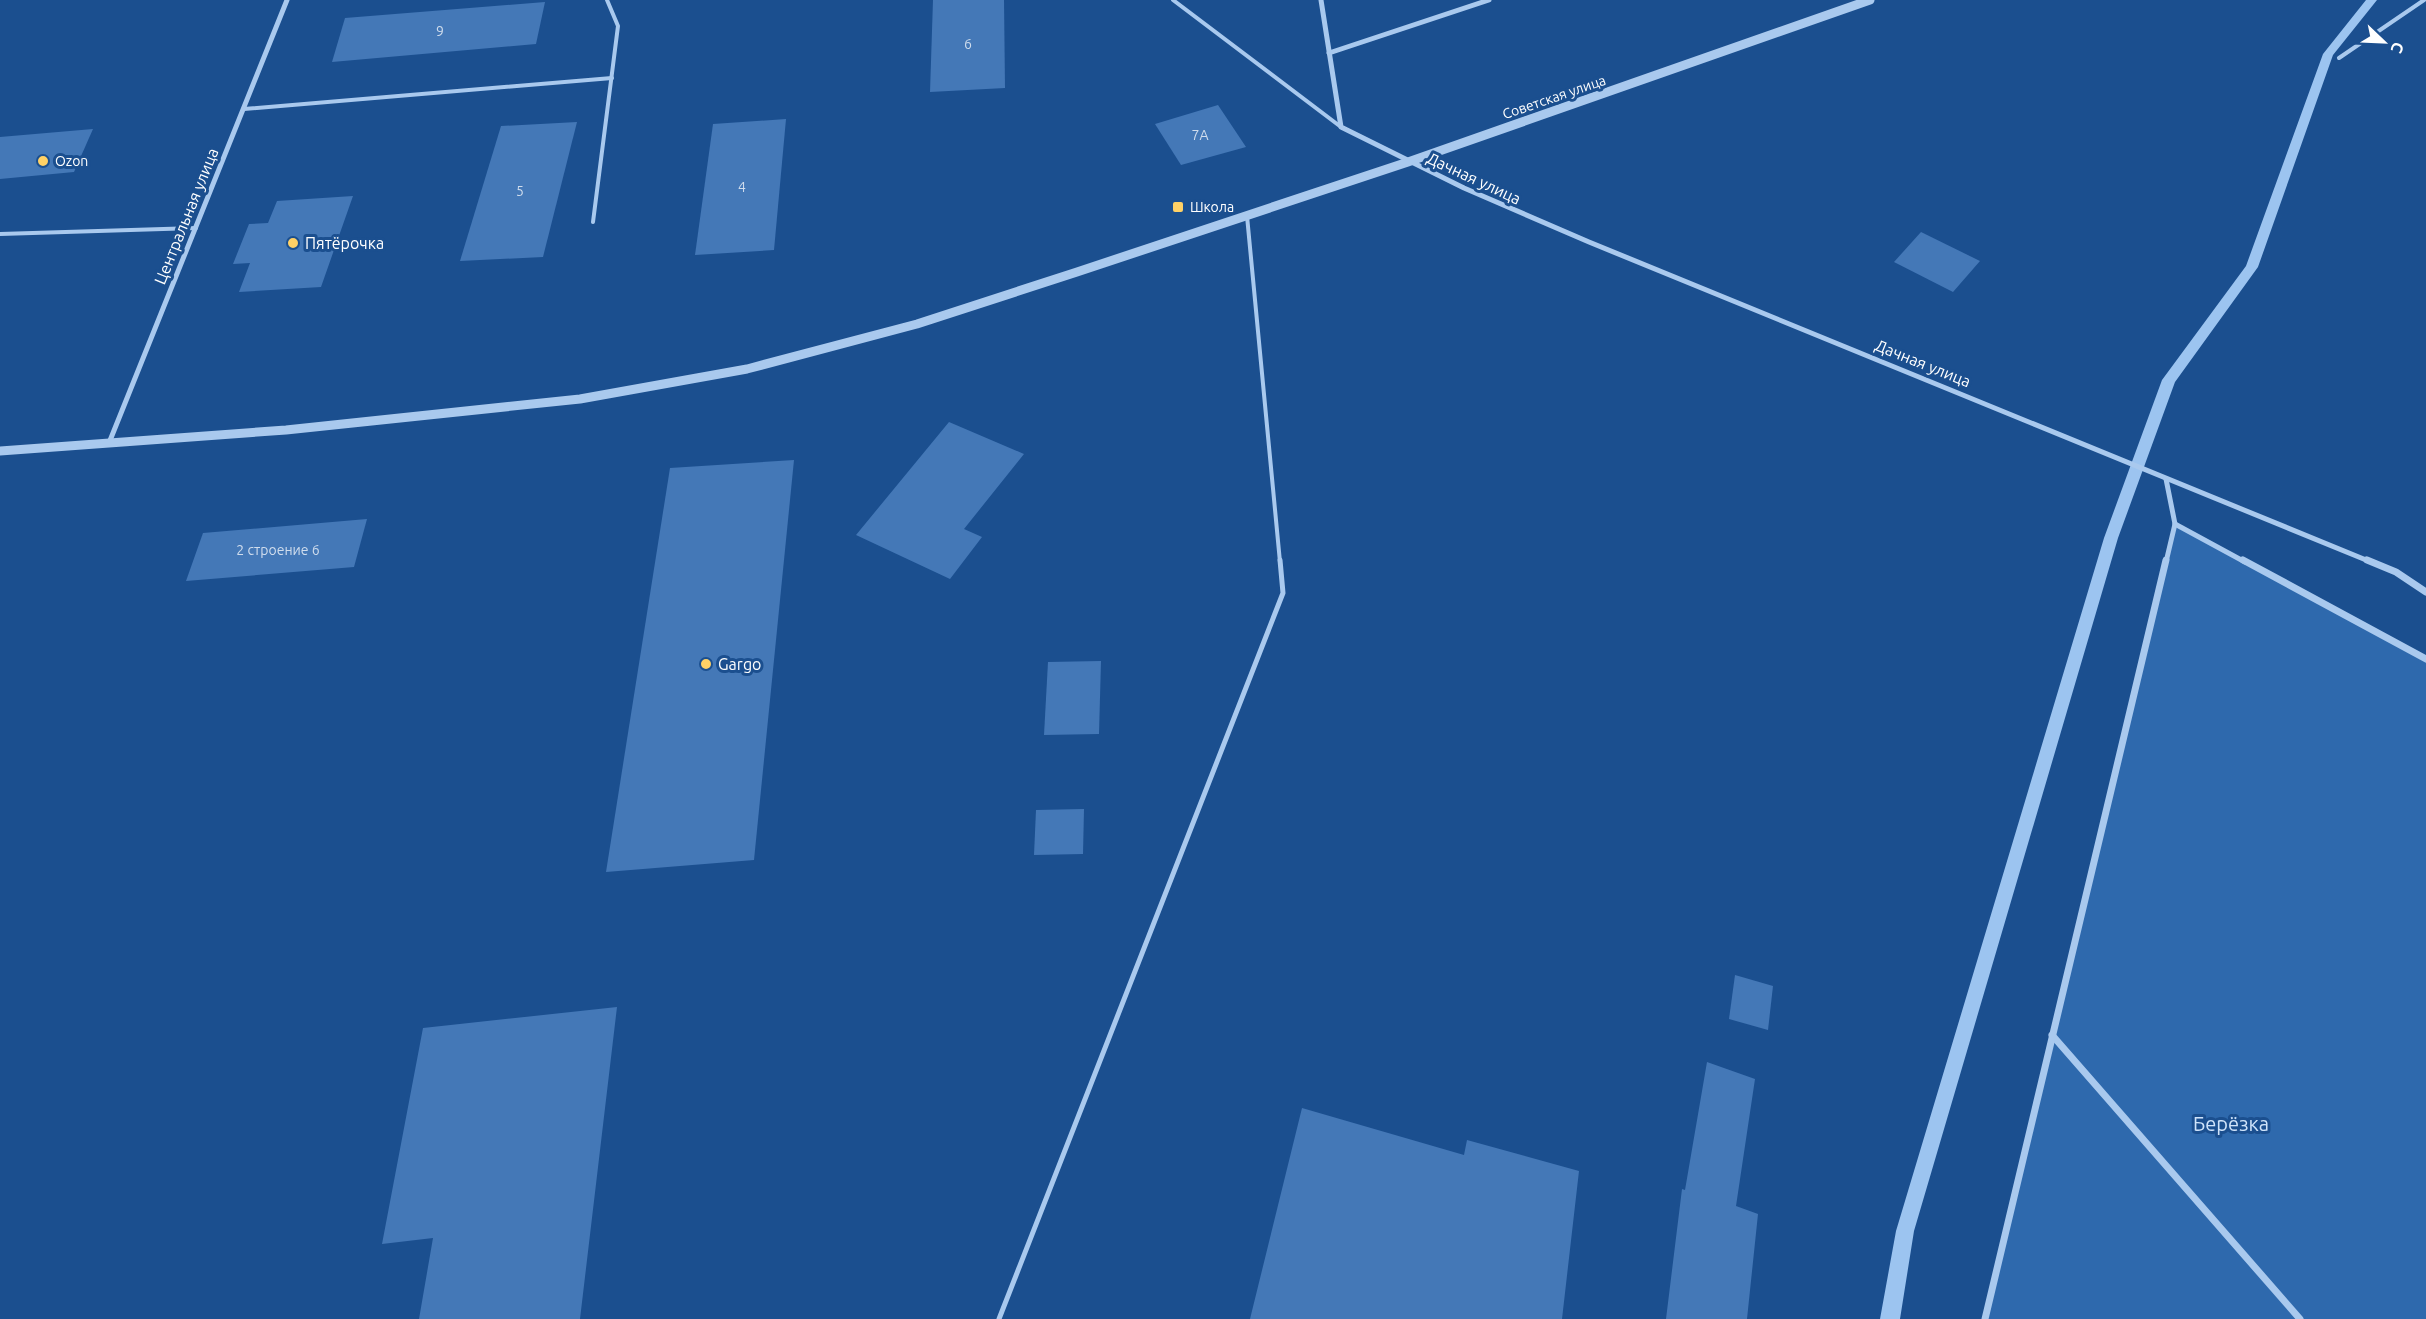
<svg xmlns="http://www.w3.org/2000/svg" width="2426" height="1319" viewBox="0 0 2426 1319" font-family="Ubuntu,sans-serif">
<rect width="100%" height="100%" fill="#1b4f8f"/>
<!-- green -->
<path fill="#2e69ad" d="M2175,524L2426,659V1319H1985Z"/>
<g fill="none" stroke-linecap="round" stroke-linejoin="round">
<!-- stream -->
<path fill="#9cc4f0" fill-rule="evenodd" d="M2366,0H2377L2333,55L2258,267L2175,382L2118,538L1914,1231L1900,1319H1880L1896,1231L2104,538L2162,380L2246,266L2323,54Z"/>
</g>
<!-- building -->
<g fill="#4478b7">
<path d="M933,0H1004L1005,88L930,92Z"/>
<path d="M545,2L536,44L332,62L345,18Z"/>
<path d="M1218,105L1246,147L1181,165L1155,124Z"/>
<path d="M786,119L774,250L695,255L713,124Z"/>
<path d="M577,122L543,257L460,261L501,126Z"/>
<path d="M93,129L74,172L0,179V137Z"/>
<path d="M353,196L321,287L239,292L250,263L233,264L249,224L268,223L277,201Z"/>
<path d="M1921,232L1980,261L1953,292L1894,262Z"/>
<path d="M949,422L1024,454L964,529L982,537L950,579L856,535Z"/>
<path d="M794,460L754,860L606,872L670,468Z"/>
<path d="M367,519L354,567L186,581L203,533Z"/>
<path d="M1101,661L1099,734L1044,735L1048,662Z"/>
<path d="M1084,809L1083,854L1034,855L1036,810Z"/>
<path d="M1735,975L1773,986L1768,1030L1729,1019Z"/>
<path d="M617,1007L580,1319H419L433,1238L382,1244L423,1028Z"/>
<path d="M1707,1062L1755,1079L1736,1206L1758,1214L1747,1319H1666L1682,1189L1685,1190Z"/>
<path d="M1302,1108L1464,1155L1467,1140L1579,1171L1562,1319H1250Z"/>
</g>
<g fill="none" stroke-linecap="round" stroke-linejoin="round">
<!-- service-far1 -->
<g stroke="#a9c9ee" stroke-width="4">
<path d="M1173,0L1341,127"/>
<path d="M2339,58L2424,0"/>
<path d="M244,109L612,78"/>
<path d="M1247,216L1280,562"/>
<path d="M593,222L618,26L607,0"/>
<path d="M0,234L196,228"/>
</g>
<!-- service -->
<path stroke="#a9c9ee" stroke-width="5" d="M999,1319L1283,593L1280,560"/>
<!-- minor-far1 -->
<g stroke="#a9c9ee" stroke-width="5">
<path d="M1321,0L1341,127L1464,188L1589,242L2371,562"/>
<path d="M1329,53L1489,0"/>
<path d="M109,443L287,0"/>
<path d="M2175,524L2245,562"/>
<path d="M2166,562L2175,524L2166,479"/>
</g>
<!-- minor -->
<g stroke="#a9c9ee" stroke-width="7">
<path d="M2243,560L2426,659"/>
<path d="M2367,560L2396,572L2426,592"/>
<path d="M2052,1035L2300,1319"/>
<path d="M1985,1319L2166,560"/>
</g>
<!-- tertiary -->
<path stroke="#a9c9ee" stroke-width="9" d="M0,451L286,430L580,399L747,369L917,324L1077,272L1408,162L1870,0"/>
</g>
<!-- markers -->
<g fill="#ffd166" stroke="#1b4f8f" stroke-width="2">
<circle cx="43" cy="161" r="6"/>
<rect x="1172" y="201" width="12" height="12" rx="3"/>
<circle cx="293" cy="243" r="6"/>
<circle cx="706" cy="664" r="6"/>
</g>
<g text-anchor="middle" stroke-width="6" stroke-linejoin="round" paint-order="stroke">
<!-- number labels -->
<g font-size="14" fill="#d0dded">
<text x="440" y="36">9</text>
<text x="968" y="49">6</text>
<text x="1200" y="140">7А</text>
<text x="742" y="192">4</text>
<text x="520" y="196">5</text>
<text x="278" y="555">2 строение 6</text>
</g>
<!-- far-street labels -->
<g font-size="14" fill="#fff" stroke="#1b4f8f">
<text transform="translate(1554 97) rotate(-19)" y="5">Советская улица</text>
</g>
<!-- far-poi labels -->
<g font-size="14" fill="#fff" stroke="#1b4f8f" text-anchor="start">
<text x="55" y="166">Ozon</text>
<text x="1190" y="212">Школа</text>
</g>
<!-- street labels -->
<g font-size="16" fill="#fff" stroke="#1b4f8f">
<text transform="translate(1474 178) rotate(25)" y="6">Дачная улица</text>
<text transform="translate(186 216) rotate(-68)" y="6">Центральная улица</text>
<text transform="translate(1923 363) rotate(22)" y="6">Дачная улица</text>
</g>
<!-- poi labels -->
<g font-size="16" fill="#fff" stroke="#1b4f8f" text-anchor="start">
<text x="305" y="249">Пятёрочка</text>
<text x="718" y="670">Gargo</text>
</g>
<!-- near-park labels -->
<g font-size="20" fill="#cfe3fa" stroke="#1b4f8f">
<text x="2231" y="1131">Берёзка</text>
</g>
</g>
<!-- north arrow -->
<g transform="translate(2384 42) rotate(113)" stroke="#1b4f8f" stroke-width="4.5" paint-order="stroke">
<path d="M0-4.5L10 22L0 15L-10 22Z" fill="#ffffff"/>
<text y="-9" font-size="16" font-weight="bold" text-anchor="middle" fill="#ffffff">С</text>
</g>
</svg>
